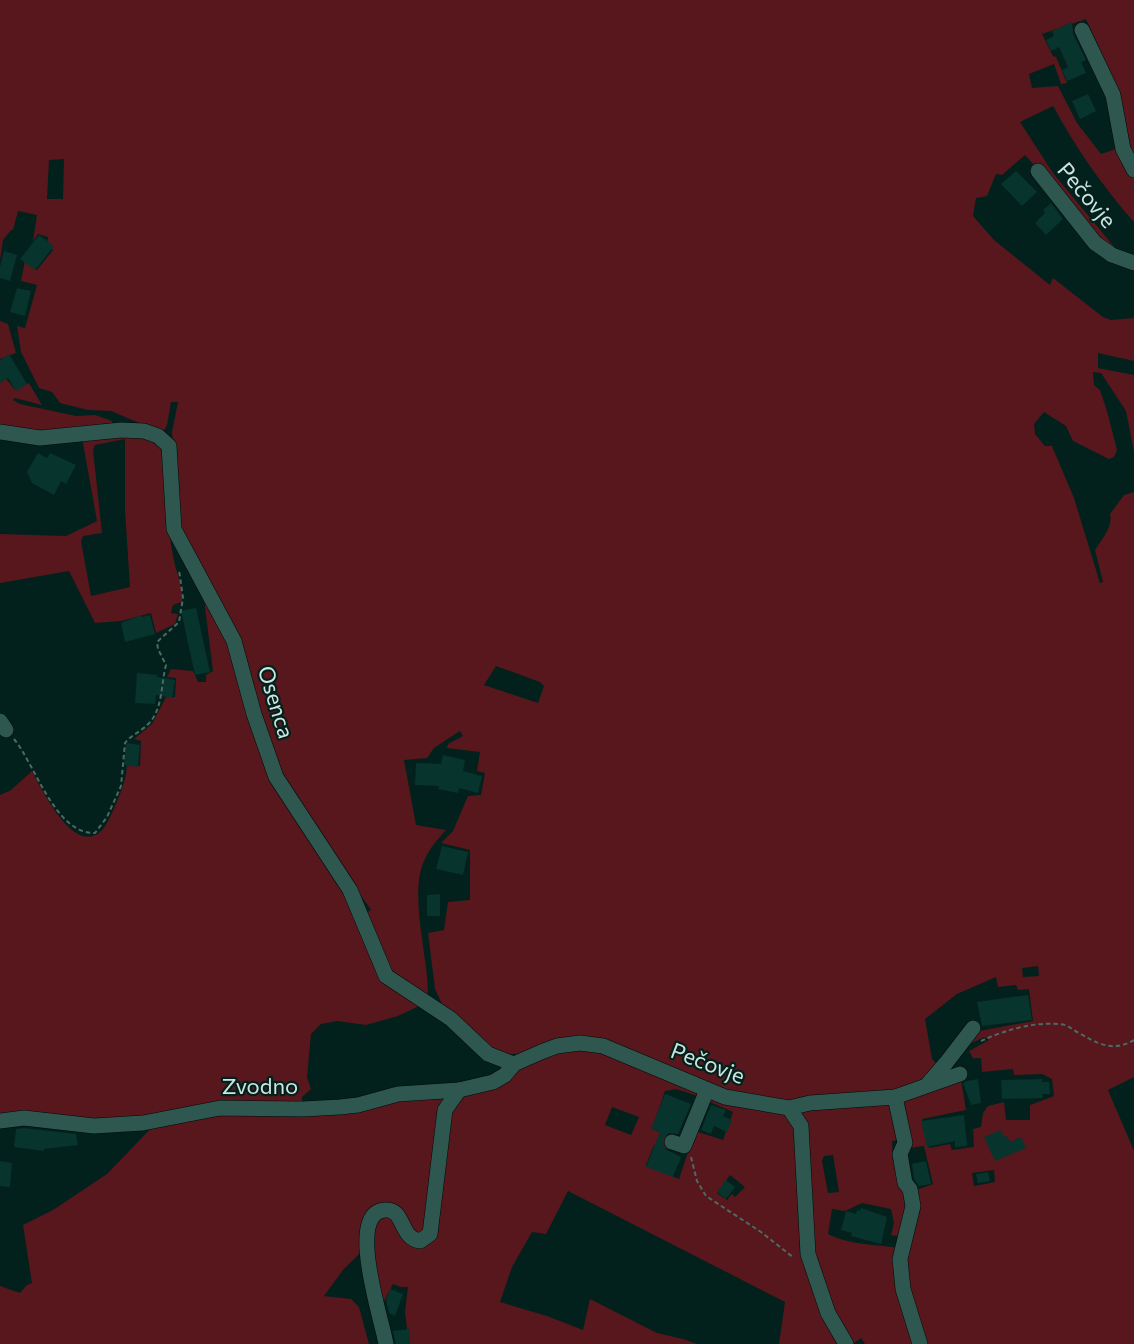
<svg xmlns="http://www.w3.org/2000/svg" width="1134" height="1344" viewBox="0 0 1134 1344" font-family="Commissioner,sans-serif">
<rect width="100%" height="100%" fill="#02211c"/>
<!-- green -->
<g fill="#57171c" fill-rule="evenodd">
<path d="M0,0H1134V163L1105,74L1099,47L1086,19L1042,34L1053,56L1056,57L1067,83L1061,84L1054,64L1029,74L1032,88L1058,86L1077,123L1101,154L1119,148L1134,177V222C1102,186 1076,148 1053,106L1020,122L1053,173L1116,249L1112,252L1025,155L1002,175L996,174L987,196L976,198L973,216L994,240L1050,285L1053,278L1103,317L1111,320L1134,318V361L1098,353V368L1134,375V452L1126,411L1101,373L1093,372L1094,385L1100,390L1107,411L1117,450L1114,457L1109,459L1073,441L1066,426L1044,412L1034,424L1035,434L1045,446H1052L1074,498L1100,583L1103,582L1095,550C1102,539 1113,527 1110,514L1124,495L1134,492V1077L1108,1090L1134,1151V1344H923L904,1276L916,1190L933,1184L924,1146L909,1148L901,1101L961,1080L966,1110L922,1119L929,1148L950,1144L952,1150L974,1147L973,1129L981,1127L983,1113L988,1106L1004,1102L1006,1120H1030V1105L1054,1096L1052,1079L1042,1074L1014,1075L1013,1069L982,1072L981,1058H973L969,1051L989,1040L984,1037L964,1047L979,1031L1033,1021L1029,989L1018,990L1016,985L998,987L996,977L957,994L925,1019L932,1059L940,1067L914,1087L790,1103L750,1099L595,1041L522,1054H502L486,1048L443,1006L435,989L428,933L444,930L448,902L470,900V850L441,843L453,831L468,796L481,795L485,773L477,771L480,752L447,748L448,744L463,736L460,731L434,748L427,758L404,760L416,825L446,830C437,840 429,849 424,861C409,894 428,956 428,993L419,1006L398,1016L366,1025L337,1021L321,1024L311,1034L307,1077L311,1089L302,1097V1106L140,1122L0,1119V795L11,790L32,771C41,788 73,855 100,832C105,828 109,819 112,813C119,797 126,782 127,765L140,766L141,741L134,739L152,724L166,697H175L176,678L167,677L171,669L193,671L198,682H206V675L213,671L203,591L181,538L173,446L172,432L178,402H171L167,425L163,433L111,411L88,410L60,403L52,392L39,388L21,352L17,326L25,328L37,285L21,281L25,261L37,270L53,250L47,245L48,237L38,234L33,241L37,215L18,211L13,230H11L3,240L0,260ZM64,159L63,199H47L49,160ZM496,666L540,682L544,686L538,703L484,685ZM335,858L371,910L364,914ZM1038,966L1039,976L1023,977L1022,968ZM994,1170L995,1182L974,1186L972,1173Z"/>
<path d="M0,321L8,324L16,353L0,359Z"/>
<path d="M0,371L15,390L29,383L42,405L15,398L13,400L20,404L76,416L95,415L112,421V426L78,431L0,430Z"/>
<path d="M138,432L164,446C166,483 166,520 173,556C176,572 183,586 182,602L173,605L171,613L178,614L175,624L156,633L151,613L121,621L95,623L69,571L0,583V534L66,536L97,521L82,438ZM125,439V511L130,587L91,596L81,541L83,536L102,533L93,450L95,445Z"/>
<path d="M589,1047L696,1090L698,1096L676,1089L665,1091L652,1129L672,1138L668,1149L654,1145L646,1165L679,1179L695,1131L723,1140L733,1112L710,1102L712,1098L783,1111L798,1127L799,1199L841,1344H779L785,1302L568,1191L546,1234L532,1232L512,1267L500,1302L547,1316L583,1330L590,1299L657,1333L683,1339L697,1344H409L405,1312L408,1287H401L393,1284L381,1307L369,1246L377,1218L392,1215L420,1245L449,1109L459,1095L543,1054ZM612,1107L639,1117L631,1135L605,1125ZM730,1175L745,1187L735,1197L732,1194L727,1200L717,1193Z"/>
<path d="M454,1093L427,1231L413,1234L382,1207L362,1251L343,1270L324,1296L351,1299L359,1307L369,1344H0V1286L20,1293L27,1285L32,1283L23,1225L53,1210L107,1174L155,1124L193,1114L382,1102Z"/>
<path d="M885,1103L891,1105L902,1139L892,1141L893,1162L901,1166L909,1190L902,1235L897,1236L891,1235L894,1223L891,1209L862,1203L845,1211L832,1209L828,1234C849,1245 875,1244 898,1248L917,1344H865L861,1338L853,1344L842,1330L815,1261L802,1112L808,1106ZM833,1155L839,1192L828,1193L822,1161L824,1156Z"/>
</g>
<!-- building -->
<g fill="#07342d">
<path d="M1072,22L1073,34L1086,60L1081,62L1086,73L1067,81L1062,70L1068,67L1059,47L1051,51L1046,40L1054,36L1052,31Z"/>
<path d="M1088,94L1096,111L1080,119L1072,101Z"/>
<path d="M1016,171L1037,192L1022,206L1001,184Z"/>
<path d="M1051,203L1063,219L1046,235L1035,223L1045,213L1043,210Z"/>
<path d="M39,235L54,246L35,270L20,259Z"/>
<path d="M4,251L17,255L10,281L0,278V267Z"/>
<path d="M17,288L31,291L25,316L10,312Z"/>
<path d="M9,354L27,384L16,391L8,378L0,383V360Z"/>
<path d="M38,453L47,458L50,453L76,465L66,484L61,481L54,495L32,483L27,472Z"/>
<path d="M196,608L210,672L195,675L181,611Z"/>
<path d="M141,615L142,617L150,615L155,634L125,642L121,623Z"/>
<path d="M137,673L157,675V677L175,680L172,698L156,695L155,704L135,703Z"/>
<path d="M126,743L140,745L138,767L124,765Z"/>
<path d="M443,755L465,760L463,771L482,776L478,793L459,788L458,793L438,789L439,786L415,785L416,763L441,764Z"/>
<path d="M442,846L468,852L463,875L436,869Z"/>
<path d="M440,894V916H427V895Z"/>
<path d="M1028,995L1032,1020L982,1026L977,1002Z"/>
<path d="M978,1079L981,1103L971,1105L963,1083L967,1081Z"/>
<path d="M1042,1079V1082H1049L1050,1094H1042L1043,1098L1002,1099L1001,1080Z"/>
<path d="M665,1094L691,1104L678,1134L669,1133L663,1139L665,1149L681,1157L673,1177L646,1167L660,1132L651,1129Z"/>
<path d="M711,1105L726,1110L723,1116L732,1120L727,1132L714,1126L711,1134L701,1130Z"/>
<path d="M964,1115L967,1146L955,1147V1141L927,1147L921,1121Z"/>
<path d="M24,1128L76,1134L78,1145L44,1149V1151L14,1147L16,1129Z"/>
<path d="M1001,1130L1004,1137L1007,1136L1010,1142L1021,1137L1026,1148L995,1161L984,1137Z"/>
<path d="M0,1161L12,1163L10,1187L0,1186Z"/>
<path d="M926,1161L931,1184L919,1186L914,1179L912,1164Z"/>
<path d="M988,1172L990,1181L978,1183L976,1174Z"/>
<path d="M726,1180L735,1187L726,1199L717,1192Z"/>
<path d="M861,1208L887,1217L881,1244L851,1236L852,1233L841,1230L846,1211L856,1214L857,1210L860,1211Z"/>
<path d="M390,1289L403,1294L395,1316L389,1313L386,1300Z"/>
<path d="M409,1329L410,1344H396L393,1331Z"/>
</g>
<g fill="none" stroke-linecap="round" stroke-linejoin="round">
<defs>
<g id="minor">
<path d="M1082,30L1113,95L1123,149L1134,170"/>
<path d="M1038,171L1095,243L1112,255L1134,263"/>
<path d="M0,432L40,438L121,430L144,431L158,436L169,446L174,529L234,641L254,714L276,777L350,890L386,976L451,1019L488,1054L514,1064"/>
<path d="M0,721L6,730"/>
<path d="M928,1084L946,1063L973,1028"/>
<path d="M895,1097L905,1143L900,1154L905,1183L910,1189L913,1206L900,1259L903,1289L920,1344"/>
<path d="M789,1108L810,1103L895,1097L960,1074"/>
<path d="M0,1121L24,1118L94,1126L143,1123L220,1108L303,1109L340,1107L358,1105L398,1094L459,1090L493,1082L505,1075L514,1064L541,1052L557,1046L580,1043L603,1046L725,1097L789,1108L801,1126L808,1254L828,1313L846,1344"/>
<path d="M672,1142L684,1146L707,1090"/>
<path d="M386,1344C383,1323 345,1212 385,1210C405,1208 399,1238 420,1241L430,1234L445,1110L459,1090"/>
</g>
</defs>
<!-- minor casing -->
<use href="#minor" stroke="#000907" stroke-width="16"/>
<!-- path -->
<g stroke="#4e6964" stroke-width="2" stroke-dasharray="4.5 3" stroke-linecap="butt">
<path d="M14,739C36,766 55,834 95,833L107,817L121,786L125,743C132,734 143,731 151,721C163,705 161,684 166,665L158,649L157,642L179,622L183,598L179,570"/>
<path d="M981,1041C1005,1030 1038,1020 1065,1025C1069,1026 1073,1030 1077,1032C1097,1043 1112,1053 1134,1040"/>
<path d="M691,1157L697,1181L706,1196L761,1232L794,1258"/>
</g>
<!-- minor -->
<use href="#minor" stroke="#2e574f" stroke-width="15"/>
</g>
<g text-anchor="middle" stroke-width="4.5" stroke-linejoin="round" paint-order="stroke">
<!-- street labels -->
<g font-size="22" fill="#cee4de" stroke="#02211c">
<text transform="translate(1087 195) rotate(50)" y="8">Pečovje</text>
<text transform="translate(276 702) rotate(73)" y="8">Osenca</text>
<text transform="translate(708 1063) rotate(21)" y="8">Pečovje</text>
<text x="260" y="1094">Zvodno</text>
</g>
</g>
</svg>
